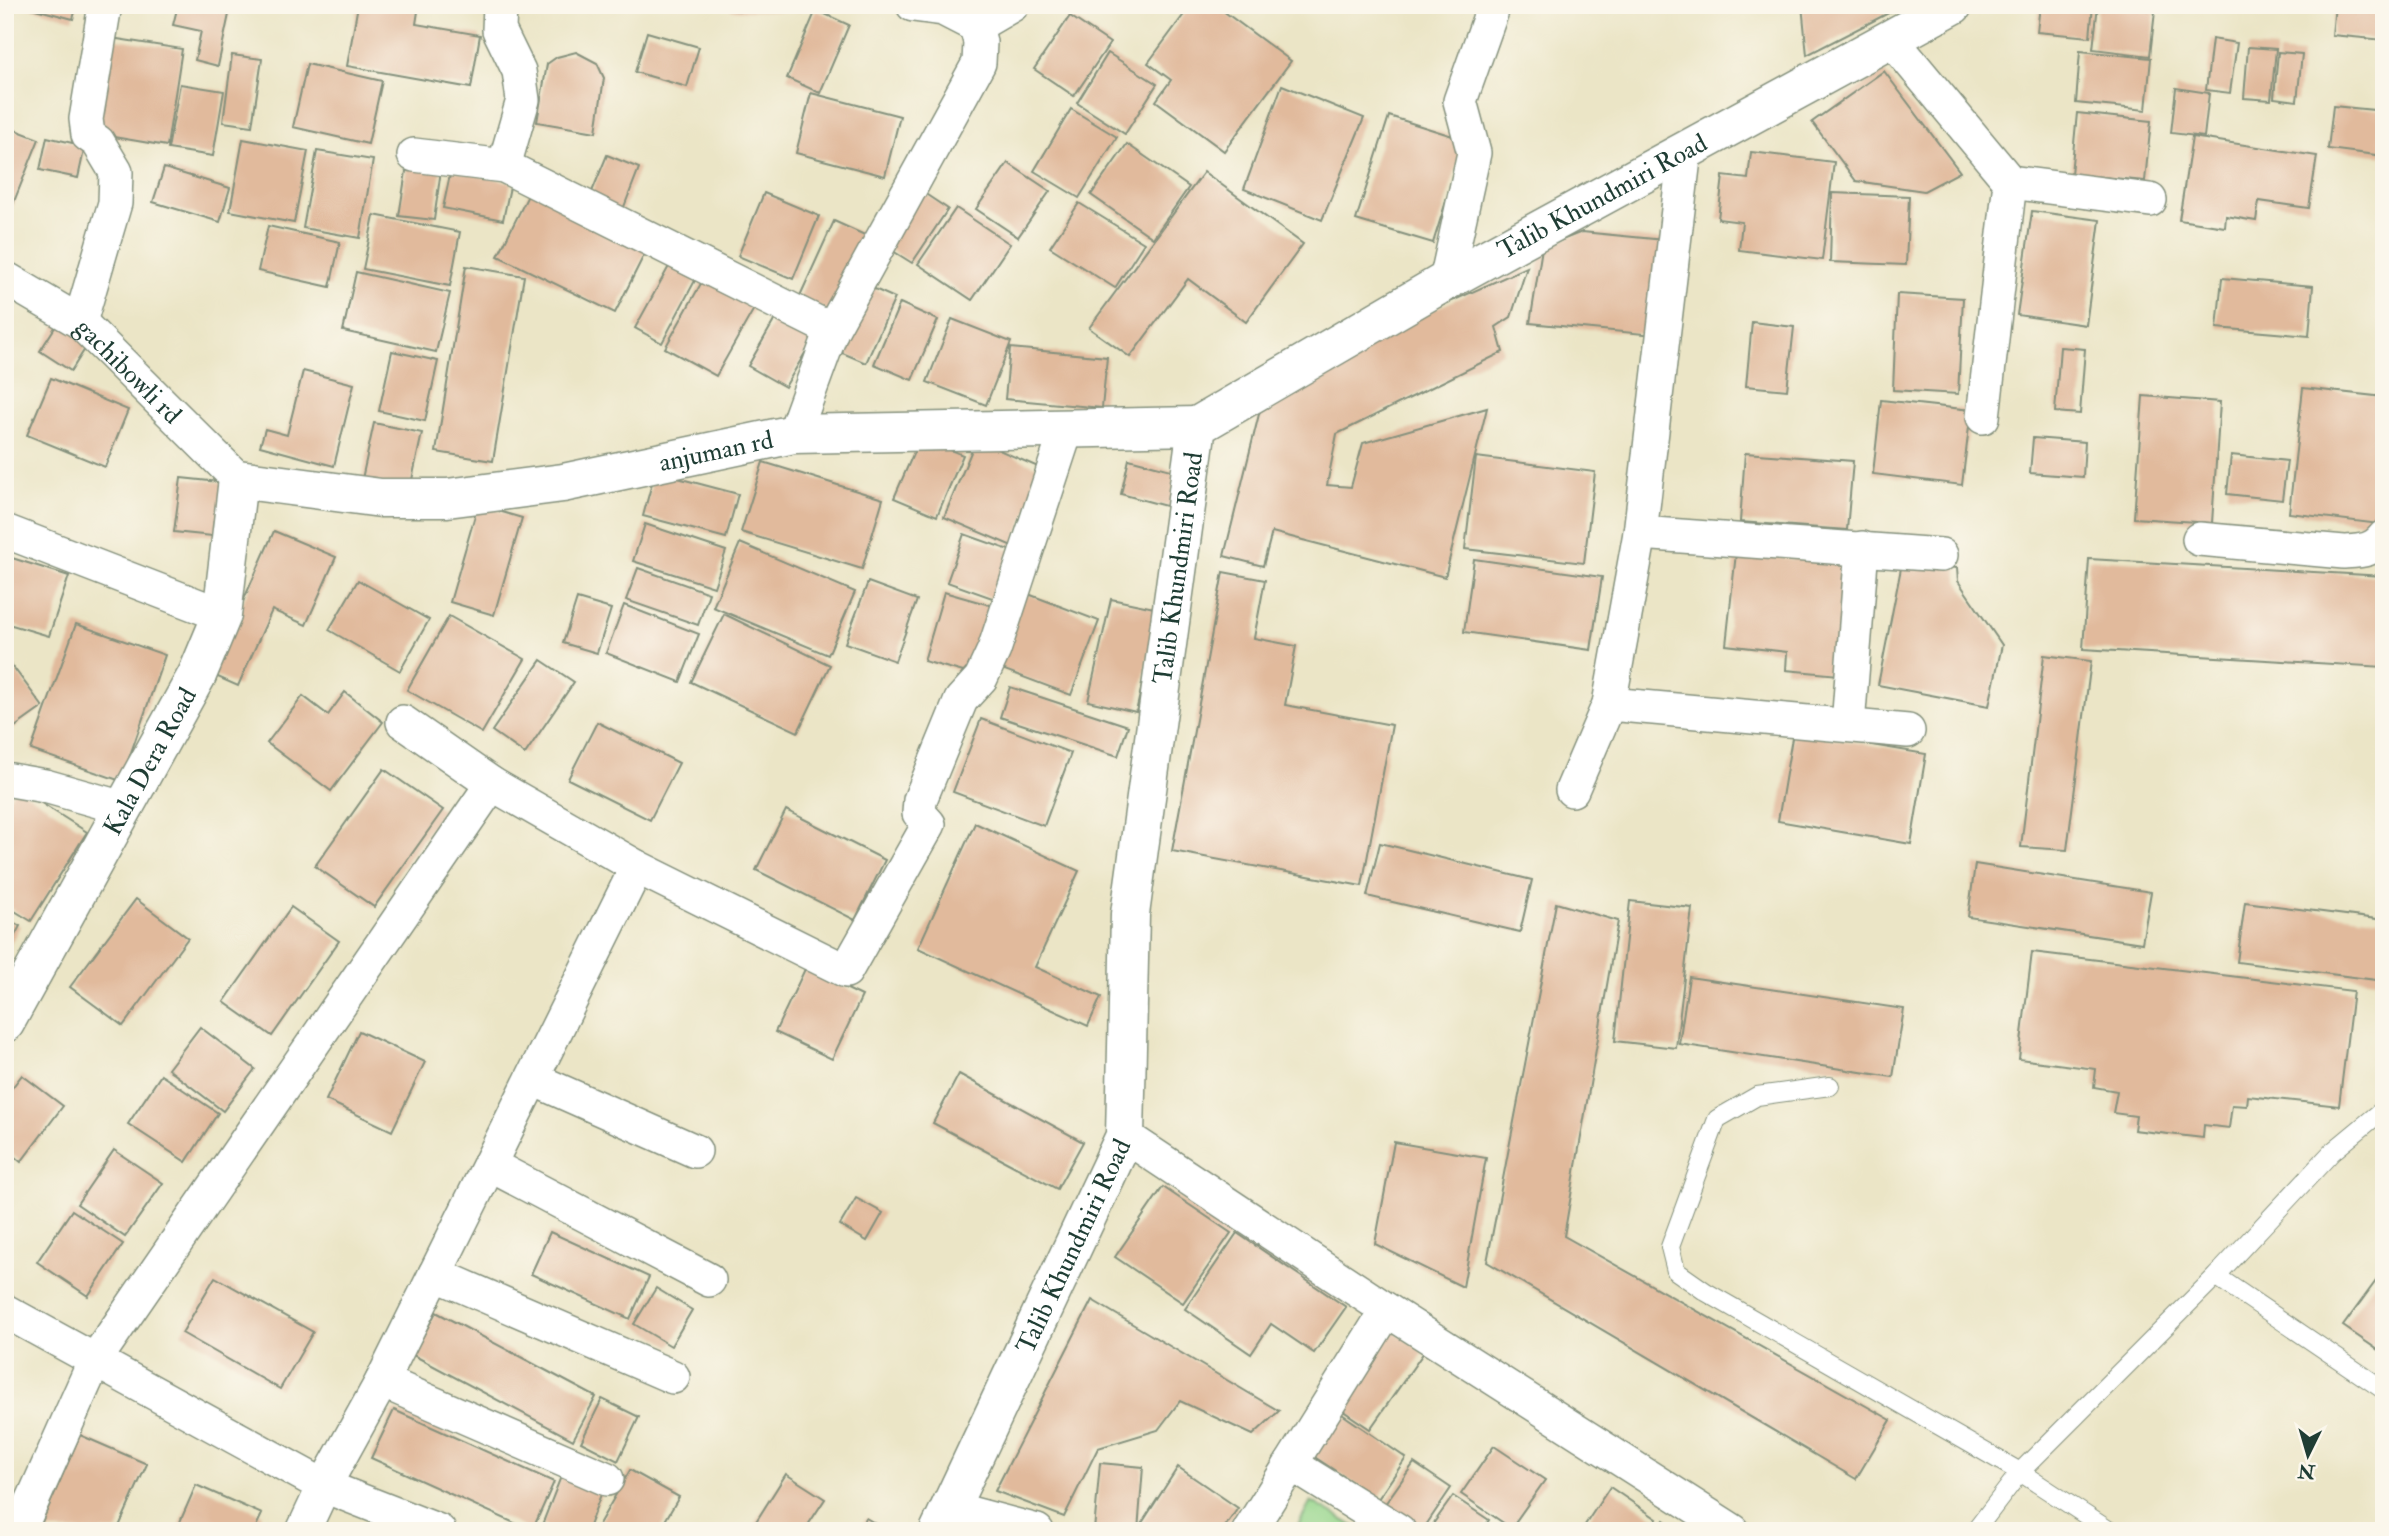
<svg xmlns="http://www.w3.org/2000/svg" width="2389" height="1536" viewBox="0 0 2389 1536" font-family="'IM FELL Double Pica',serif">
<rect width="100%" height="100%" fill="#fbf7ec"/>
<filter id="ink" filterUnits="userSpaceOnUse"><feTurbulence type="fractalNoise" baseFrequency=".0143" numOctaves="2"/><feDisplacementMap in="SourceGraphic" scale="14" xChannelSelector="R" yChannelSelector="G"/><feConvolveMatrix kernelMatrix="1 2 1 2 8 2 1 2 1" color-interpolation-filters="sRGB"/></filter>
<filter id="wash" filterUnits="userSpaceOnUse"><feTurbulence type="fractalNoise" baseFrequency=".00686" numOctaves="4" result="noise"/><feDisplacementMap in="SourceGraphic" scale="28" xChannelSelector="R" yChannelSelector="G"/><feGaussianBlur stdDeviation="1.57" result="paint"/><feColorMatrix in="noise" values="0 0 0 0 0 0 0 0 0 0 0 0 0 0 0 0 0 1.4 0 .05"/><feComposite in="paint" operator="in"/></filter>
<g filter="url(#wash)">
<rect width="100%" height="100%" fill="#ebe5c6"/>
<!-- green -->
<path fill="#97d68c" stroke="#5b8a60" stroke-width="2" d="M1311,1501L1362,1531H1295Z"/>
<g id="blocks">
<!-- building -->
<g fill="#e1ba9c">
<path d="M20,5H77L73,19Z"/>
<path d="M178,5H231L218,66L195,60L201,31L173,25Z"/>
<path d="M358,5H419L416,24L480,35L471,88L347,66Z"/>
<path d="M730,5H800V12L730,10Z"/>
<path d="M1191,5H1215L1291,61L1224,151L1156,101L1171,80L1148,63Z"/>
<path d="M1802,5H1904L1807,55Z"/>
<path d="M2040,5H2093L2090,37L2037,32Z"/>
<path d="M2098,5L2155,11L2150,56L2093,49Z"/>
<path d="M2335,5H2384V40L2332,35Z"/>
<path d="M816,10L849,25L820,93L787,78Z"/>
<path d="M1070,16L1110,43L1074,96L1034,69Z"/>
<path d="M647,32L699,47L687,87L635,72Z"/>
<path d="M111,38L182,49L167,146L96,134Z"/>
<path d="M2212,39L2237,43L2230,93L2206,90Z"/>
<path d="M2248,47L2276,49L2271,100L2244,98Z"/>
<path d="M2080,51L2151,58L2146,110L2076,103Z"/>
<path d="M576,52L597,63L604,78L596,132L537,122L547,64L557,57Z"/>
<path d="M2278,52L2302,54L2297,101L2274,98Z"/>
<path d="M1108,53L1157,84L1125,134L1077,103Z"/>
<path d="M232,55L262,59L252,126L223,122Z"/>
<path d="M307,64L382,81L368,144L293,127Z"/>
<path d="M1884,71L1960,172L1924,191L1856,181L1812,122Z"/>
<path d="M180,84L224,91L213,156L168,149Z"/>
<path d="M1282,85L1364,118L1322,220L1244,189Z"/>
<path d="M2176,88L2209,93L2204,137L2171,133Z"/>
<path d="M811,93L900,116L885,176L796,153Z"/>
<path d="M2333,106L2384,111V156L2328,149Z"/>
<path d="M1071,109L1117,137L1079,198L1034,171Z"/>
<path d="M2077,113L2151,121L2145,181L2071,174Z"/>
<path d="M1389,116L1465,140L1433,243L1356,220Z"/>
<path d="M5,126L39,139L5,224Z"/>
<path d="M47,137L85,146L78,178L40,170Z"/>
<path d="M2192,137L2317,156L2309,208L2259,201L2256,221L2226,216L2225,227L2179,220Z"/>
<path d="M243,139L308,151L294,223L230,211Z"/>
<path d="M1127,144L1189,187L1153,238L1091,195Z"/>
<path d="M317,151L373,160L360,238L303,228Z"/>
<path d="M1751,152L1834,162L1822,260L1739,250L1742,222L1718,219L1723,176L1748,179Z"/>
<path d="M607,155L639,168L622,212L589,199Z"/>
<path d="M1008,163L1050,191L1018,237L976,209Z"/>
<path d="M407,165L441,170L434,220L399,216Z"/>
<path d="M164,168L230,188L220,222L153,202Z"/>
<path d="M451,170L511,182L503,220L443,208Z"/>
<path d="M1204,172L1303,244L1246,322L1188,279L1130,357L1089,328Z"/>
<path d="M533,185L650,243L615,313L498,256Z"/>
<path d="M921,191L948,209L912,263L885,246Z"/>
<path d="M764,193L819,216L793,279L738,256Z"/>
<path d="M1832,193L1909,196L1906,265L1830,262Z"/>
<path d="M1079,203L1144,243L1115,288L1050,247Z"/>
<path d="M956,208L1010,244L972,300L918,264Z"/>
<path d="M2032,211L2100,220L2086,325L2017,315Z"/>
<path d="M374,215L460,232L450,286L363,269Z"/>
<path d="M834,221L867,236L833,313L799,298Z"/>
<path d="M268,226L340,242L330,287L258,271Z"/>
<path d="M1582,232L1664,240L1654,335L1530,323L1542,248Z"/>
<path d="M673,259L699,273L662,343L635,328Z"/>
<path d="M466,266L524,276L493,461L436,452Z"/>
<path d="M1527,267L1511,317L1496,327L1503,352L1337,434L1327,485L1351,487L1363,443L1487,408L1445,577L1272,532L1263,566L1224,556L1262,402L1298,371Z"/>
<path d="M356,272L450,293L436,352L343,331Z"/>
<path d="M704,278L755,307L716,376L665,348Z"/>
<path d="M2222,278L2313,286L2309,336L2217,328Z"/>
<path d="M870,287L895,298L866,363L840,352Z"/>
<path d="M1897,294L1963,298L1958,394L1893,390Z"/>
<path d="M900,303L938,320L912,380L874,364Z"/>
<path d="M778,314L815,336L785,387L748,366Z"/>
<path d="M952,319L1011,342L986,405L927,382Z"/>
<path d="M59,321L90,341L71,371L40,351Z"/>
<path d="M1752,322L1794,327L1787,390L1746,386Z"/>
<path d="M2060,347L2085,349L2080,414L2055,412Z"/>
<path d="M1010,348L1107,357L1102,408L1005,399Z"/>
<path d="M392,351L438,361L425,421L379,411Z"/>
<path d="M303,371L354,384L334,466L260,446L265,429L287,435Z"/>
<path d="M51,378L128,410L105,467L27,435Z"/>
<path d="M2303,388L2384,397V486L2379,524L2289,513Z"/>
<path d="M2143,396L2220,402L2212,523L2134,518Z"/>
<path d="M1881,400L1971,410L1962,485L1873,474Z"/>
<path d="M374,423L422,433L410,489L362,479Z"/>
<path d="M920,438L963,455L937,516L894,498Z"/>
<path d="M2033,438L2085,442L2083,477L2030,473Z"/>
<path d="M976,440L1045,470L1012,546L944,517Z"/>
<path d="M1745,453L1853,461L1847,530L1740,522Z"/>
<path d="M2231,455L2287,461L2282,500L2227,494Z"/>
<path d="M1476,457L1595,472L1584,563L1465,549Z"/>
<path d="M1129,459L1186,474L1177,509L1121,494Z"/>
<path d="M763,462L883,499L862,569L741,532Z"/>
<path d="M655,472L738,494L726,538L643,516Z"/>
<path d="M181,478L228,483L222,537L174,532Z"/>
<path d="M478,505L522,518L494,615L450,602Z"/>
<path d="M645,524L726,551L714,587L633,561Z"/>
<path d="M274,531L336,557L306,625L272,610L238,686L211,674Z"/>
<path d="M964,534L1012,551L995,599L947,582Z"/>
<path d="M740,543L855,592L828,655L713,607Z"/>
<path d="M1736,553L1851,565L1839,675L1786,670L1787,652L1726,645Z"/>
<path d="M12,558L69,576L49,636L5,623V579Z"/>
<path d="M1474,559L1602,577L1591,650L1464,632Z"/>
<path d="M2089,559L2384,576V667L2083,649Z"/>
<path d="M1902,563L1957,568L1958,581L2002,645L1989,706L1878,685Z"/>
<path d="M638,568L709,593L698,625L626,600Z"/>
<path d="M1223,572L1265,580L1254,638L1296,646L1285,705L1392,725L1362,886L1172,851Z"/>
<path d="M358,580L429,620L400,671L329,630Z"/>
<path d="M868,582L917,600L895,661L845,643Z"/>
<path d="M944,592L993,606L974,675L924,661Z"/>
<path d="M1023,592L1099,621L1071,695L994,666Z"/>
<path d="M577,599L611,609L597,653L563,643Z"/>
<path d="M1111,599L1159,609L1136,712L1088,701Z"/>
<path d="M624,605L699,634L680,682L606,653Z"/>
<path d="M724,614L830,665L798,732L691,682Z"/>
<path d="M449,616L525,659L482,733L407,690Z"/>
<path d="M76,624L165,655L121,781L31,750Z"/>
<path d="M2044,655L2091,661L2067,850L2021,847Z"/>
<path d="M5,656L43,707L5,734Z"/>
<path d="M541,660L574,682L525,754L492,731Z"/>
<path d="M1010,687L1128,726L1118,756L1000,717Z"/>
<path d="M345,692L383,722L331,791L267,743L303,696L328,715Z"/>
<path d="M981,719L1071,753L1044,826L953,792Z"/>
<path d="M597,722L679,763L650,820L568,779Z"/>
<path d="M1793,732L1926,754L1911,844L1778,821Z"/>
<path d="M384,769L443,810L374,907L315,866Z"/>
<path d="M16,787L87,832L31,921L5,905V805Z"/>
<path d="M786,810L885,860L855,920L756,870Z"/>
<path d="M975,823L1079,871L1035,967L1101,997L1088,1026L918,948Z"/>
<path d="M1380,843L1532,880L1520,932L1367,896Z"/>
<path d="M1975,864L2151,892L2142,943L1968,917Z"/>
<path d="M136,899L188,938L123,1026L70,987Z"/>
<path d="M1630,901L1692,908L1676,1048L1615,1041Z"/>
<path d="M2245,902L2384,920V981L2237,962Z"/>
<path d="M1556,903L1618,921L1564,1236L1891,1420L1856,1479L1487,1262Z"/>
<path d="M291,907L339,941L272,1036L224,1002Z"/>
<path d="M5,918L20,926L5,954Z"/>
<path d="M2032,952L2353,991L2339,1106L2248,1096L2247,1106L2232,1105L2229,1128L2204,1125L2203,1138L2134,1130L2136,1116L2113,1113L2117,1091L2094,1087L2096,1069L2019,1059Z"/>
<path d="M805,969L862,996L832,1059L775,1032Z"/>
<path d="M1689,977L1904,1009L1893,1077L1679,1044Z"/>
<path d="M200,1027L255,1069L223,1111L168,1069Z"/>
<path d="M359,1031L425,1062L392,1131L326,1100Z"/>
<path d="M959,1074L1083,1142L1057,1189L933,1123Z"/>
<path d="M22,1075L63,1106L21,1162L5,1149V1097Z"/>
<path d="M161,1075L218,1113L186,1162L128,1124Z"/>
<path d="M1394,1142L1486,1158L1463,1287L1375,1244Z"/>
<path d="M114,1150L163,1183L125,1237L77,1204Z"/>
<path d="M1163,1187L1231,1233L1183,1303L1115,1257Z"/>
<path d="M856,1198L883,1213L867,1241L840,1225Z"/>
<path d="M72,1210L123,1244L88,1296L37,1262Z"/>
<path d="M550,1232L649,1277L630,1319L531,1274Z"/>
<path d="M1237,1233L1346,1307L1314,1353L1271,1324L1251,1354L1185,1309Z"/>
<path d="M2384,1270V1354L2343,1326Z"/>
<path d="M215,1277L313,1332L280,1389L182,1333Z"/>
<path d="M656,1288L692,1310L671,1346L634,1324Z"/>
<path d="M1092,1300L1279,1411L1253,1435L1180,1401L1158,1430L1098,1448L1064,1517L995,1491Z"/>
<path d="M436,1312L596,1397L573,1440L413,1355Z"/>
<path d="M1386,1326L1424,1352L1370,1429L1333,1404Z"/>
<path d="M602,1399L639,1417L618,1461L581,1442Z"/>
<path d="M394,1410L554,1482L532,1531L371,1458Z"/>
<path d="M1336,1410L1406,1458L1378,1499L1307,1452Z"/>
<path d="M80,1435L147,1464L117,1531H38Z"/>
<path d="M1494,1446L1545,1480L1511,1528L1461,1494Z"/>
<path d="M1100,1463L1143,1467L1138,1531H1094Z"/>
<path d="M1414,1463L1451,1488L1422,1531L1383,1507Z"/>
<path d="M1178,1467L1238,1508L1222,1531H1147L1140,1526Z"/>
<path d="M630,1470L679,1497L659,1531H595Z"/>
<path d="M562,1474L603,1489L587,1531H557L542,1525Z"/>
<path d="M786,1474L825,1499L804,1531H750Z"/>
<path d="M196,1485L262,1514L254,1531H176Z"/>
<path d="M1610,1487L1657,1519L1649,1531H1581Z"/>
<path d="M1453,1496L1489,1520L1482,1531H1428Z"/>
<path d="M866,1518L888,1531H859Z"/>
<path d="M1664,1520L1680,1531H1657Z"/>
</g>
</g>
</g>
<g filter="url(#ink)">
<use href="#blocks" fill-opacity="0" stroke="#85917d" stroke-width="2"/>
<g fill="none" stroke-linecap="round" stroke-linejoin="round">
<defs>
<g id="lane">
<path d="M1830,1086L1757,1096L1717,1119L1670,1247L1676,1271L1706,1292L2020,1472L2110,1531"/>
<path d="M2216,1276L2384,1390"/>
<path d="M1975,1531L2020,1472L2216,1276L2332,1152L2384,1109"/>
</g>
<g id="street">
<path d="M500,5L499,30L519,71L523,100L504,166"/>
<path d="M976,26L1012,5"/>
<path d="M1892,40L2010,182L1983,417"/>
<path d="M414,155L504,166L832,330"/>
<path d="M2010,182L2150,200"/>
<path id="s1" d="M5,278L80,322L238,479"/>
<path d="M1446,281L1474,153L1460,101L1494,5"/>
<path d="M80,322L115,203L116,172L98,142L88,135L86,119L105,5"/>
<path d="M794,434L832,330L979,63L980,42L976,26L943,9L913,5"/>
<path d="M5,531L222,615"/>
<path d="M1640,533L1941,555"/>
<path d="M2199,539L2344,552C2361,551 2373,551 2384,537"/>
<path d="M1609,704L1908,731"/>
<path d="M403,722L492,784L637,867L846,971L929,824L919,813L920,800L961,700L981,678L994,650L1067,428"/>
<path d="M1848,725L1862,548"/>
<path d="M5,779L45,786L123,808"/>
<path d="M1572,790L1609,704L1640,533L1685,150"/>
<path d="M533,1079L695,1151"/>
<path d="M1125,1136L1387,1310L1733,1531"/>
<path d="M490,1165L709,1280"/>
<path d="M435,1274L673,1377"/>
<path d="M5,1311L324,1486L439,1531"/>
<path d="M382,1381L607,1479"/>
<path d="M1291,1464L1399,1531"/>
<path d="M950,1508L1037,1531"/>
<path d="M19,1531L95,1360L492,784"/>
<path d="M303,1531L324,1486L382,1381L637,867"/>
<path d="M1249,1531L1387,1310"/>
</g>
<g id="secondary">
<path id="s2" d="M5,1023L197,675L222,615L238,479L381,498H447L563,483L794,434L1197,426"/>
<path id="s3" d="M939,1531L1125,1136L1130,914L1197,426L1446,281L1953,5"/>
</g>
</defs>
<!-- lane casing -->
<use href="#lane" stroke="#85917d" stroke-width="20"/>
<!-- street casing -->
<use href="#street" stroke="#85917d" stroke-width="36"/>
<!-- secondary casing -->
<use href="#secondary" stroke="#85917d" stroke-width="41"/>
<!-- lane -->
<use href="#lane" stroke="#fff" stroke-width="18"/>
<!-- street -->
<use href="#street" stroke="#fff" stroke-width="33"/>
<!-- secondary -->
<use href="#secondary" stroke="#fff" stroke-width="38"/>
</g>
</g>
<g text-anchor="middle" stroke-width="5" stroke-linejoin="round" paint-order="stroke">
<!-- street labels -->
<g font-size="26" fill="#1f3d34" stroke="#fbf7ec">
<text dy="9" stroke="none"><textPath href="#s3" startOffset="1617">Talib Khundmiri Road</textPath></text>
<text dy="9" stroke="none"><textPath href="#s1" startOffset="156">gachibowli rd</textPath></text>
<text dy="9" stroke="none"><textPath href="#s2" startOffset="1083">anjuman rd</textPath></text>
<text dy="9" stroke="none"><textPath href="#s3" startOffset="1008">Talib Khundmiri Road</textPath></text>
<text dy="9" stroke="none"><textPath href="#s2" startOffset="299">Kala Dera Road</textPath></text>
<text dy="9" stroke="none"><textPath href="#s3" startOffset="315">Talib Khundmiri Road</textPath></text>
</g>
</g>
<!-- margin -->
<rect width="2389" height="1536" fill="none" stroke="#fbf7ec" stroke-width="28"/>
<!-- north arrow -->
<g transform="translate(2308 1455) rotate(185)" stroke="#fbf7ec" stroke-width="5" paint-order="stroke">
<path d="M0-5L12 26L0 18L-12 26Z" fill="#1f3d34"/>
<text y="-10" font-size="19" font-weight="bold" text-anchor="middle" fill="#1f3d34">N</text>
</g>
</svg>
